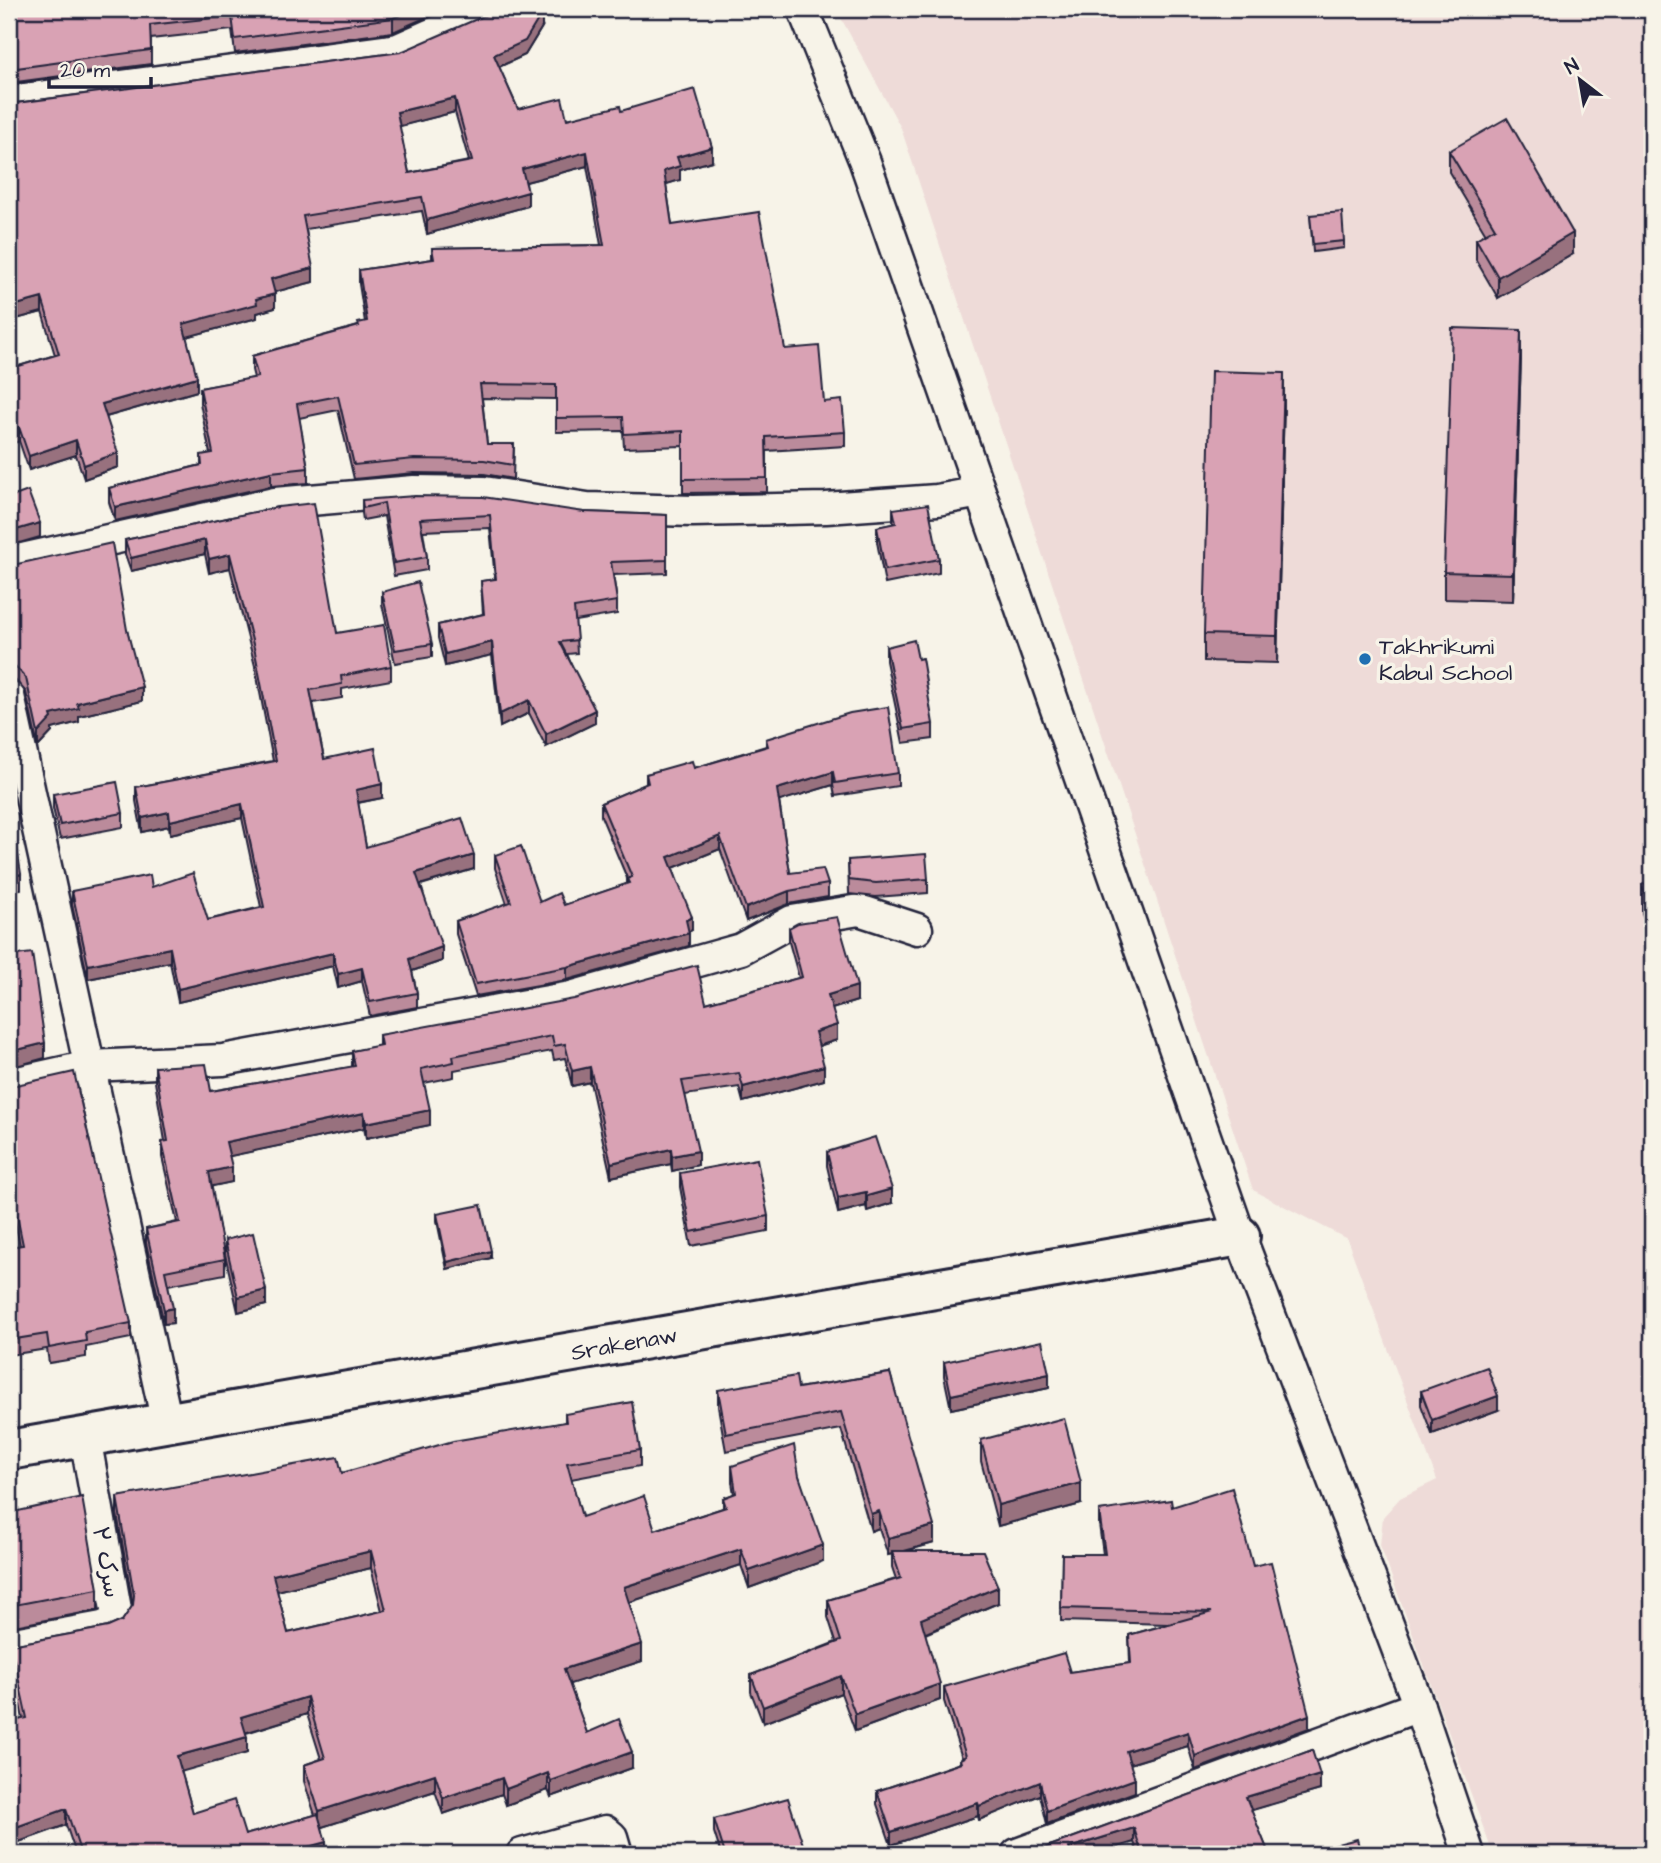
<svg xmlns="http://www.w3.org/2000/svg" width="1661" height="1863" viewBox="0 0 1661 1863" font-family="'Architects Daughter','Playpen Sans Arabic',sans-serif">
<rect width="100%" height="100%" fill="#f7f3e8"/>
<filter id="ink" filterUnits="userSpaceOnUse"><feTurbulence type="fractalNoise" baseFrequency=".0143" numOctaves="2"/><feDisplacementMap in="SourceGraphic" scale="14" xChannelSelector="R" yChannelSelector="G"/><feConvolveMatrix kernelMatrix="1 2 1 2 8 2 1 2 1" color-interpolation-filters="sRGB"/></filter>
<g filter="url(#ink)">
<!-- built -->
<path fill="#eedbd8" d="M836,9H1345L1350,17L1366,9H1652V1854H1493L1380,1545L1383,1517L1400,1498L1437,1480L1347,1239L1253,1190L901,128Z"/>
<g fill="none" stroke-linecap="round" stroke-linejoin="round">
<defs>
<g id="street">
<path d="M803,9L865,162L1240,1236L1419,1706L1469,1854"/>
<path d="M9,101L398,49L488,9"/>
<path d="M9,562L275,503L414,491L484,492L587,508L693,511L826,508L937,500L980,492"/>
<path d="M9,696L167,1423"/>
<path d="M9,1084L90,1066L223,1060L571,997L741,949L792,921L859,910L917,929"/>
<path d="M9,1644L102,1627L114,1622L117,1615L85,1437"/>
<path d="M522,1854L605,1831L612,1837L617,1854"/>
<path d="M1017,1854L1419,1706"/>
</g>
<path id="secondary" d="M9,1450L1240,1236"/>
</defs>
<!-- street casing -->
<use href="#street" stroke="#22223b" stroke-width="35"/>
<!-- secondary casing -->
<use href="#secondary" stroke="#22223b" stroke-width="44"/>
<!-- street -->
<use href="#street" stroke="#f7f3e8" stroke-width="30"/>
<!-- secondary -->
<use href="#secondary" stroke="#f7f3e8" stroke-width="38"/>
</g>
<!-- wall -->
<g fill="#bb8b9b" stroke="#22223b" stroke-width="2" fill-rule="evenodd">
<path d="M9,9H445L393,32L235,53L232,30L151,39V64L9,83Z"/>
<path d="M542,27L525,55L499,67L518,109L567,119L621,111L712,161L680,170V180L666,184L672,225L785,349L845,432V446L767,451V492L683,493V446L624,448L623,431L556,432V399L482,398L487,444H514L513,479L484,474L414,473L354,479L338,410L299,418L308,468V483L271,486L115,521L109,502V488L201,465V455L210,454L200,403V388L254,378L252,370V356L358,326L365,322L359,284V270L432,259V248L601,245L587,166L526,182L528,206L427,234L422,211L306,229L313,282L274,292L275,308L257,313V318L186,337L197,391L106,417L118,467L84,479L76,455L29,470L19,441L14,443L9,432V369L55,355L42,312L9,321V208L14,206L9,186V104L401,52ZM455,112L469,161L409,173L399,126Z"/>
<path d="M1449,151L1573,254L1498,298L1476,260V239L1486,234L1449,172Z"/>
<path d="M1310,215L1344,241V248L1313,252Z"/>
<path d="M1521,357L1513,601L1444,599V572Z"/>
<path d="M1284,401L1277,663L1204,661V634Z"/>
<path d="M362,500L584,512L667,515V573L613,575L617,601V614L575,621L577,653L567,654L595,723L546,747L529,713L500,727L492,655L445,666L438,638V625L483,614L481,581L495,579L490,528L423,531L427,557V570L394,576L384,516L363,520L362,513Z"/>
<path d="M278,507L337,633L391,666V680L342,689V698L313,703L324,759L382,798L358,803L366,847L474,869L421,885L442,961L412,971L417,993V1007L370,1016L362,981L338,988L333,966L178,1002L170,962L88,979L72,905V891L152,887L208,920L261,907L242,818L170,834L169,826L142,832L136,801V787L273,761L255,666L230,568L209,573L205,554L131,571L125,554V540Z"/>
<path d="M893,509L939,559V573L885,584L877,542V527L893,524Z"/>
<path d="M9,564L127,630L142,701L79,716V722L52,729V732L38,747L26,692L15,680L9,679Z"/>
<path d="M382,592L432,644V657L395,663L382,604Z"/>
<path d="M886,647L933,724V739L903,743L886,661Z"/>
<path d="M766,739L898,773V786L835,796L833,785L779,801L790,873L828,884V897L789,904L746,921L720,849L673,868L692,930L688,932L689,946L567,980L476,996L456,934V921L507,904L495,868V855L540,902L564,905L627,884V878L601,816V803L646,784V774L694,768L766,746Z"/>
<path d="M53,794L123,813V827L60,839L53,808Z"/>
<path d="M848,860L928,879V893L876,897L849,894Z"/>
<path d="M1652,881V941L1642,913V885Z"/>
<path d="M789,928L857,1001L832,1009L837,1040L819,1046L824,1080L743,1102L739,1087L685,1095L698,1165L672,1171L671,1164L611,1177L590,1082L572,1086L565,1058L554,1060L552,1051L454,1070V1077L424,1083L430,1125L366,1138L364,1128L229,1156L232,1182L211,1186L225,1259V1274L168,1285L173,1323L164,1324L146,1243V1229L177,1222L162,1157V1142L165,1141L155,1082V1067L211,1091L352,1067V1051L379,1046V1035L706,1003L799,978L789,942Z"/>
<path d="M9,1085L131,1323V1338L86,1347V1357L49,1363L47,1349L9,1355V1247L20,1246L9,1192Z"/>
<path d="M827,1152L892,1203L867,1211L866,1206L838,1213L827,1166Z"/>
<path d="M680,1173L768,1216V1231L691,1246L680,1187Z"/>
<path d="M437,1214L491,1258L447,1269L437,1221Z"/>
<path d="M225,1240L266,1305L238,1312L225,1254Z"/>
<path d="M944,1362L1049,1388L951,1409L944,1376Z"/>
<path d="M890,1373L934,1543L906,1551L998,1603L925,1634L940,1700L855,1731L841,1693L763,1723L751,1692V1675L836,1642L828,1617V1600L896,1579L892,1567V1554L888,1555L879,1528L871,1531L841,1429L726,1451L718,1407V1390L798,1388Z"/>
<path d="M1421,1391L1498,1410L1432,1434L1421,1405Z"/>
<path d="M565,1414L640,1450V1466L571,1479L582,1517L655,1530L723,1508V1498L734,1494L732,1482V1466L799,1476L823,1561L749,1588L741,1565L629,1602L642,1661L569,1684L587,1733L632,1768L551,1797L548,1790L506,1805L502,1794L443,1814L435,1791L322,1827L326,1854H76L66,1825L16,1843L9,1822V1722L23,1719L11,1661V1645L108,1627L122,1621L133,1605L117,1514V1497L342,1473L565,1422ZM371,1568L382,1611L288,1633L277,1591ZM307,1714L321,1759L304,1765V1781L315,1815L245,1835L193,1813L181,1771L247,1753L246,1733Z"/>
<path d="M981,1440L1081,1504L998,1526L981,1461Z"/>
<path d="M1172,1507L1253,1566L1309,1728L1195,1770L1188,1746L1130,1764L1135,1792L1047,1824L1040,1795L979,1820L978,1816L891,1845L877,1804V1791L960,1763V1759L962,1758L944,1701V1687L1070,1672L1130,1663L1129,1635L1168,1624L1061,1621L1062,1554H1103L1099,1524V1511Z"/>
<path d="M9,1513L98,1589V1610L9,1627Z"/>
<path d="M1312,1750L1320,1790L1251,1810L1269,1854H1138L1134,1842L1095,1854H1028Z"/>
<path d="M714,1819L806,1854H721L714,1832Z"/>
</g>
<!-- shaded-wall -->
<g fill="#98717e" stroke="#22223b" stroke-width="2">
<path d="M414,9H445L393,32V18Z"/>
<path d="M542,13V27L525,55L494,69V55Z"/>
<path d="M455,98V112L397,127V112Z"/>
<path d="M712,147V161L680,170V180L664,185V171L677,157Z"/>
<path d="M587,152V166L522,183V169Z"/>
<path d="M528,192V206L427,234V220Z"/>
<path d="M1573,233V254L1498,298V277Z"/>
<path d="M313,268V282L271,293V279Z"/>
<path d="M275,294V308L257,313V318L183,338V324L256,299Z"/>
<path d="M42,298V312L9,321V307Z"/>
<path d="M1521,330V357L1513,601V574Z"/>
<path d="M1284,373V401L1277,663V636Z"/>
<path d="M197,377V391L102,418V404Z"/>
<path d="M19,427V441L14,443V429Z"/>
<path d="M76,440V455L29,470V456Z"/>
<path d="M118,453V467L84,479V465Z"/>
<path d="M271,472V486L115,521V507Z"/>
<path d="M40,523V537L9,546V532Z"/>
<path d="M205,540V554L131,571V558Z"/>
<path d="M230,554V568L209,573V559Z"/>
<path d="M492,642V655L445,666V654Z"/>
<path d="M142,687V701L79,716V722L52,729V732L38,747V733L51,715L77,703Z"/>
<path d="M529,700V713L500,727V714Z"/>
<path d="M595,710V723L546,747V734Z"/>
<path d="M833,772V785L777,802V789Z"/>
<path d="M382,784V798L356,803V790Z"/>
<path d="M242,804V818L170,834V821Z"/>
<path d="M169,812V826L142,832V818Z"/>
<path d="M720,836V849L668,870V857Z"/>
<path d="M474,855V869L416,886V873Z"/>
<path d="M21,874V889L9,891V877Z"/>
<path d="M789,891V904L746,921V908Z"/>
<path d="M692,917V930L686,933V920Z"/>
<path d="M689,933V946L567,980V967Z"/>
<path d="M442,947V961L409,972V959Z"/>
<path d="M170,948V962L88,979V965Z"/>
<path d="M333,953V966L178,1002V989Z"/>
<path d="M362,968V981L338,988V974Z"/>
<path d="M857,986V1001L828,1010V995Z"/>
<path d="M837,1025V1040L815,1047V1032Z"/>
<path d="M45,1043V1058L9,1068V1052Z"/>
<path d="M824,1066V1080L743,1102V1087Z"/>
<path d="M590,1067V1082L572,1086V1071Z"/>
<path d="M430,1110V1125L366,1138V1123Z"/>
<path d="M364,1113V1128L226,1157V1142Z"/>
<path d="M671,1149V1164L611,1177V1163Z"/>
<path d="M698,1151V1165L672,1171V1156Z"/>
<path d="M232,1167V1182L209,1187V1172Z"/>
<path d="M892,1189V1203L867,1211V1196Z"/>
<path d="M866,1192V1206L838,1213V1198Z"/>
<path d="M491,1251V1258L447,1269V1262Z"/>
<path d="M266,1290V1305L238,1312V1297Z"/>
<path d="M173,1308V1323L164,1324V1310Z"/>
<path d="M1049,1374V1388L951,1409V1395Z"/>
<path d="M1498,1396V1410L1432,1434V1420Z"/>
<path d="M1081,1483V1504L998,1526V1505Z"/>
<path d="M879,1511V1528L871,1531V1514Z"/>
<path d="M934,1526V1543L893,1554L892,1551V1554L888,1555V1538Z"/>
<path d="M823,1545V1561L749,1588V1571Z"/>
<path d="M741,1549V1565L624,1604V1587Z"/>
<path d="M371,1551V1568L273,1592V1575Z"/>
<path d="M998,1587V1603L921,1635V1619Z"/>
<path d="M642,1644V1661L564,1686V1669Z"/>
<path d="M841,1676V1693L763,1723V1707Z"/>
<path d="M940,1684V1700L855,1731V1714Z"/>
<path d="M307,1697V1714L241,1734V1717Z"/>
<path d="M1309,1715V1728L1195,1770V1756Z"/>
<path d="M1188,1732V1746L1126,1765V1751Z"/>
<path d="M247,1737V1753L177,1773V1756Z"/>
<path d="M632,1752V1768L551,1797V1781Z"/>
<path d="M548,1773V1790L506,1805V1789Z"/>
<path d="M435,1774V1791L319,1828V1811Z"/>
<path d="M1320,1775V1790L1246,1812V1797Z"/>
<path d="M502,1778V1794L443,1814V1798Z"/>
<path d="M1135,1779V1792L1047,1824V1811Z"/>
<path d="M1040,1782V1795L979,1820V1806Z"/>
<path d="M978,1803V1816L891,1845V1832Z"/>
<path d="M66,1809V1825L16,1843V1827Z"/>
<path d="M1134,1828V1842L1095,1854H1069V1848Z"/>
<path d="M326,1842V1854H282Z"/>
</g>
<!-- building -->
<g fill="#d9a2b4" stroke="#22223b" stroke-width="2" fill-rule="evenodd">
<path d="M9,9H414L393,18L235,39L232,16L150,25L151,50L9,69Z"/>
<path d="M498,9H540L542,13L525,41L494,55L518,109L562,98L567,119L620,106L621,111L695,89L712,147L677,157L680,166L664,171L672,225L759,212L785,349L819,346L824,402L842,400L845,432L766,437L767,478L683,479V431L624,434L623,417L556,418V385L480,384L487,444H514L513,465L484,460L414,459L354,465L338,396L297,404L308,468L271,472L115,507L109,488L202,465L201,455L213,453L200,388L258,377L252,356L359,326L358,323L367,321L359,270L434,259L432,248L604,245L587,152L522,169L528,192L427,220L422,197L303,216L313,268L271,279L275,294L256,299L257,304L183,324L197,377L102,404L118,453L84,465L76,440L29,456L19,427L14,429L9,418V369L59,354L42,298L9,307V208L17,205L9,172V104L401,52L495,11ZM455,98L472,161L409,173L397,112Z"/>
<path d="M1507,118L1573,233L1498,277L1476,239L1495,228L1449,151Z"/>
<path d="M1342,212L1344,241L1313,244L1310,215Z"/>
<path d="M1452,328L1521,330L1513,574L1444,572Z"/>
<path d="M1211,371L1284,373L1277,636L1204,634Z"/>
<path d="M28,491L40,523L9,532V498Z"/>
<path d="M415,496L483,497L584,512L667,515V560L611,562L617,601L574,608L577,640L560,642L595,710L546,734L529,700L500,714L492,642L445,654L438,625L484,614L481,581L496,579L490,515L420,519L427,557L394,563L384,503L363,508L362,500Z"/>
<path d="M314,503L337,633L384,625L391,666L341,676L342,684L310,690L324,759L375,748L382,784L356,790L366,847L462,818L474,855L416,873L442,947L409,959L417,993L370,1002L362,968L338,974L333,953L178,989L170,948L88,965L72,891L150,875L152,887L193,873L208,920L264,907L242,804L170,821L169,812L142,818L136,787L276,761L255,652L230,554L209,559L205,540L131,558L125,540L278,507Z"/>
<path d="M928,504L939,559L885,570L877,527L896,523L893,509Z"/>
<path d="M112,543L127,630L142,687L77,703L79,708L51,715L52,718L38,733L26,678L15,666L9,665V564L13,565Z"/>
<path d="M418,582L432,644L395,650L382,592Z"/>
<path d="M914,640L918,659L922,658L933,724L903,729L886,647Z"/>
<path d="M888,707L898,773L835,783L833,772L777,789L790,873L823,869L828,884L789,891L746,908L720,836L668,857L692,917L686,920L689,933L567,967L476,984L456,921L511,902L495,855L521,846L540,902L559,893L564,905L629,883L627,879L632,877L601,803L648,783L646,774L692,761L694,768L768,746L766,739L850,713Z"/>
<path d="M117,782L123,813L60,825L53,794Z"/>
<path d="M14,829L21,874L9,877V830Z"/>
<path d="M926,854L928,879L876,883L849,880L848,860Z"/>
<path d="M1652,881V913L1642,885Z"/>
<path d="M837,917L857,986L828,995L837,1025L815,1032L824,1066L743,1087L739,1073L682,1081L698,1151L672,1156L671,1149L611,1163L590,1067L572,1071L565,1044L554,1046L552,1036L453,1056L454,1062L421,1069L430,1110L366,1123L364,1113L226,1142L232,1167L209,1172L225,1259L165,1271L173,1308L164,1310L146,1229L180,1222L162,1142L168,1141L155,1067L206,1064L211,1091L355,1066L352,1051L381,1045L379,1035L574,999L697,965L706,1003L802,977L789,928L798,923Z"/>
<path d="M32,953L45,1043L9,1052V956Z"/>
<path d="M74,1072L131,1323L85,1332L86,1341L49,1348L47,1334L9,1340V1247L23,1245L9,1177V1085L12,1086Z"/>
<path d="M875,1137L892,1189L867,1196L866,1192L838,1198L827,1152Z"/>
<path d="M757,1159L768,1216L691,1232L680,1173Z"/>
<path d="M481,1205L491,1251L447,1262L437,1214Z"/>
<path d="M253,1233L266,1290L238,1297L225,1240Z"/>
<path d="M1042,1341L1049,1374L951,1395L944,1362Z"/>
<path d="M1487,1367L1498,1396L1432,1420L1421,1391Z"/>
<path d="M890,1373L934,1526L888,1538L879,1511L871,1514L841,1412L726,1434L718,1390L796,1376L798,1388Z"/>
<path d="M632,1402L640,1450L567,1463L582,1517L644,1496L655,1530L726,1507L723,1498L736,1493L732,1466L794,1445L799,1476L823,1545L749,1571L741,1549L624,1587L642,1644L564,1669L587,1733L619,1719L632,1752L551,1781L548,1773L506,1789L502,1778L443,1798L435,1774L319,1811L304,1765L325,1758L307,1697L241,1717L247,1737L177,1756L193,1813L234,1800L245,1835L318,1814L326,1842L282,1854H81L66,1809L16,1827L9,1805V1722L27,1718L11,1645L108,1627L122,1621L133,1605L134,1595L117,1497L338,1457L342,1473L453,1441L566,1422L565,1414ZM371,1551L386,1610L288,1633L273,1575Z"/>
<path d="M1064,1418L1081,1483L998,1505L981,1440Z"/>
<path d="M1232,1488L1253,1566L1271,1562L1309,1715L1195,1756L1188,1732L1126,1751L1135,1779L1047,1811L1040,1782L979,1806L978,1803L891,1832L877,1791L961,1763L960,1759L966,1756L944,1687L1064,1653L1070,1672L1131,1663L1129,1635L1212,1612L1061,1608L1062,1554H1105L1099,1511L1171,1500L1172,1507Z"/>
<path d="M82,1497L98,1589L9,1606V1513Z"/>
<path d="M892,1551H983L998,1587L921,1619L940,1684L855,1714L841,1676L763,1707L751,1675L841,1641L828,1600L901,1578Z"/>
<path d="M1312,1750L1320,1775L1246,1797L1269,1854H1142L1134,1828L1069,1848L1071,1854H1028Z"/>
<path d="M788,1798L806,1854H725L714,1819Z"/>
<path d="M1357,1839L1361,1854H1324L1322,1848Z"/>
</g>
</g>
<!-- markers -->
<circle fill="#1f6fb2" stroke="#f7f3e8" stroke-width="2.5" cx="1365" cy="659" r="7"/>
<g text-anchor="middle" stroke-width="7" stroke-linejoin="round" paint-order="stroke">
<!-- poi labels -->
<g font-size="23" fill="#22223b" stroke="#f7f3e8" text-anchor="start">
<text x="1379" y="654">Takhrikumi<tspan x="1379" dy="26">Kabul School</tspan></text>
</g>
<!-- street labels -->
<g font-size="23" fill="#22223b" stroke="#f7f3e8">
<text transform="translate(624 1343) rotate(-10)" y="8">Srakenaw</text>
<text transform="translate(107 1562) rotate(80)" y="8">سرک ۲</text>
</g>
</g>
<!-- margin -->
<rect width="1661" height="1863" fill="none" stroke="#f7f3e8" stroke-width="35"/>
<rect x="18" y="18" width="1626" height="1828" fill="none" stroke="#22223b" stroke-width="2.5" filter="url(#ink)"/>
<!-- north arrow -->
<g transform="translate(1580 80) rotate(329)" stroke="#f7f3e8" stroke-width="5" paint-order="stroke">
<path d="M0-5L12 26L0 18L-12 26Z" fill="#22223b"/>
<text y="-10" font-size="19" font-weight="bold" text-anchor="middle" fill="#22223b">N</text>
</g>
<!-- scale -->
<path d="M49 77v10h102v-10" fill="none" stroke="#22223b" stroke-width="3.5"/>
<text x="60" y="77" font-size="21" fill="#22223b" stroke="#f7f3e8" stroke-width="5" paint-order="stroke">20 m</text>
</svg>
